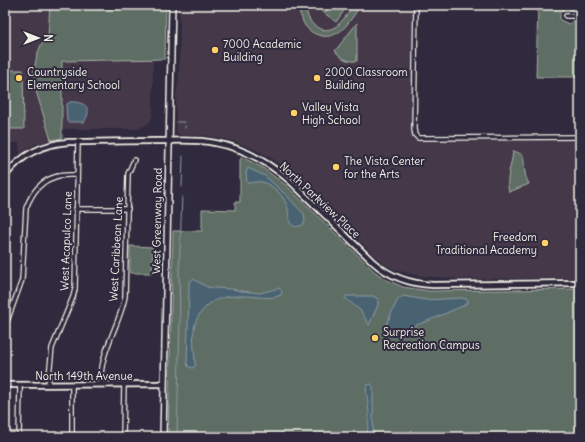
<svg xmlns="http://www.w3.org/2000/svg" width="585" height="442" viewBox="0 0 585 442" font-family="Delius,sans-serif">
<rect width="100%" height="100%" fill="#2f2a3d"/>
<filter id="ink" filterUnits="userSpaceOnUse"><feTurbulence type="fractalNoise" baseFrequency=".025" numOctaves="2"/><feDisplacementMap in="SourceGraphic" scale="8" xChannelSelector="R" yChannelSelector="G"/><feConvolveMatrix kernelMatrix="1 2 1 2 8 2 1 2 1" color-interpolation-filters="sRGB"/></filter>
<g filter="url(#ink)">
<!-- built -->
<g fill="#44394a">
<path d="M5,5H50L48,36L41,45L34,82L51,140L34,145L20,154L19,143H5Z"/>
<path d="M178,5H414L412,130L413,136L417,139L420,141L580,139V278L460,279L420,276L395,270L384,264L375,256L293,176L270,157L252,148L233,141L209,136L180,135L177,133L176,130V97L179,77L180,23Z"/>
<path d="M153,59V108L152,118L149,123L138,129H64L63,127L62,61Z"/>
</g>
<!-- green -->
<g fill="#5e6e65" stroke="#a9b0a6">
<path d="M50,5H166L165,59L62,61V138L51,140L36,91L33,75L37,55L41,45L48,36Z"/>
<path d="M298,5H307C304,21 320,36 335,27C343,22 348,12 354,5H361C351,18 342,39 322,36C317,35 312,33 308,29C300,22 304,15 295,8Z"/>
<path d="M314,5H348L336,22Z"/>
<path d="M538,5H580V13H576L566,7L560,13V20L569,24L575,19H580V77H536Z"/>
<path d="M357,23V61C347,62 341,58 335,51Z"/>
<path d="M5,70H23L24,129H5Z"/>
<path d="M513,151C527,154 523,161 525,172C525,176 527,180 529,184L509,192C505,178 512,165 513,151Z"/>
<path d="M242,157L263,168L287,186L374,271L385,279L403,287L429,291L580,289V437H168L173,231H202V209L235,210V202H240V160Z"/>
<path d="M130,246L153,247L152,273H130Z"/>
</g>
<!-- water -->
<g fill="#496272" stroke="#8d9ba1">
<path d="M70,102C84,101 94,108 84,122H69L67,121L66,106L67,104Z"/>
<path d="M248,168L265,176L285,194L304,214L305,221L303,225C299,226 294,228 291,224C288,221 289,213 288,209C285,197 274,185 262,182C257,181 254,183 249,183L247,182L246,173Z"/>
<path d="M193,279L207,287L214,288L232,289L241,291L260,293L279,288L282,292L281,295L275,297C263,299 251,295 238,296C228,296 215,298 207,306C187,324 195,342 195,366L193,368L188,366L187,363L189,291V282Z"/>
<path d="M346,296H373L378,299V305L369,325L361,311L345,298Z"/>
<path d="M403,296L426,300L462,298L468,300V302L463,306C445,313 407,332 389,331L386,327V325L397,301Z"/>
<path d="M371,384L373,386V437H365C373,420 367,403 366,386Z"/>
</g>
<g fill="none" stroke-linecap="round" stroke-linejoin="round">
<!-- stream -->
<g stroke="#8d9ba1" stroke-width="1">
<path d="M177,122H185"/>
<path d="M185,128V126"/>
<path d="M182,187L183,156"/>
<path d="M177,437L180,318L179,274L182,196"/>
</g>
<defs>
<g id="minor">
<path d="M416,5L414,129L415,135L418,138L580,137"/>
<path d="M566,16H580"/>
<path d="M76,209H128"/>
<path d="M5,327L22,280L26,208C31,195 40,181 55,177C61,174 70,175 77,175"/>
<path d="M101,384C99,353 119,327 125,297L128,174L134,160"/>
<path d="M48,385L52,348L73,297L75,289L78,141"/>
<path d="M19,437L20,385"/>
<path d="M72,437V385"/>
<path d="M123,437L124,384"/>
</g>
<g id="tertiary">
<path d="M5,176C21,155 42,144 68,142C98,142 127,141 157,141C176,141 196,139 215,143C244,148 269,163 290,181L373,262C390,277 410,284 433,285L580,283"/>
<path d="M5,385L164,384"/>
</g>
<path id="secondary" d="M163,437L172,5"/>
</defs>
<!-- minor casing -->
<use href="#minor" stroke="#f4f1e8" stroke-width="6"/>
<!-- tertiary casing -->
<use href="#tertiary" stroke="#f4f1e8" stroke-width="8"/>
<!-- secondary casing -->
<use href="#secondary" stroke="#f4f1e8" stroke-width="8"/>
<!-- minor -->
<use href="#minor" stroke="#2f2a3d" stroke-width="3.5"/>
<!-- tertiary -->
<use href="#tertiary" stroke="#2f2a3d" stroke-width="4.5"/>
<!-- secondary -->
<use href="#secondary" stroke="#2f2a3d" stroke-width="5"/>
</g>
</g>
<!-- markers -->
<g fill="#ffd166" stroke="#2f2a3d" stroke-width="1.5">
<circle cx="215" cy="50" r="4"/>
<circle cx="19" cy="78" r="4"/>
<circle cx="317" cy="78" r="4"/>
<circle cx="294" cy="113" r="4"/>
<circle cx="336" cy="167" r="4"/>
<circle cx="545" cy="243" r="4"/>
<circle cx="375" cy="338" r="4"/>
</g>
<g text-anchor="middle" stroke-width="4" stroke-linejoin="round" paint-order="stroke">
<!-- poi labels -->
<g font-size="11" fill="#f4f1e8" stroke="#2f2a3d" text-anchor="start">
<text x="223" y="48">7000 Academic<tspan x="223" dy="13">Building</tspan></text>
<text x="27" y="76">Countryside<tspan x="27" dy="13">Elementary School</tspan></text>
<text x="325" y="76">2000 Classroom<tspan x="325" dy="13">Building</tspan></text>
<text x="302" y="111">Valley Vista<tspan x="302" dy="13">High School</tspan></text>
<text x="344" y="165">The Vista Center<tspan x="344" dy="13">for the Arts</tspan></text>
<text x="537" y="241" text-anchor="end">Freedom<tspan x="537" dy="13">Traditional Academy</tspan></text>
<text x="383" y="336">Surprise<tspan x="383" dy="13">Recreation Campus</tspan></text>
</g>
<!-- street labels -->
<g font-size="11" fill="#f4f1e8" stroke="#2f2a3d">
<text transform="translate(320 200) rotate(43)" y="4">North Parkview Place</text>
<text transform="translate(157 221) rotate(-89)" y="4">West Greenway Road</text>
<text transform="translate(66 241) rotate(-88)" y="4">West Acapulco Lane</text>
<text transform="translate(116 249) rotate(-87)" y="4">West Caribbean Lane</text>
<text x="84" y="380">North 149th Avenue</text>
</g>
</g>
<!-- margin -->
<rect width="585" height="442" fill="none" stroke="#2f2a3d" stroke-width="20"/>
<rect x="10" y="10" width="565" height="422" fill="none" stroke="#f4f1e8" stroke-width="1.5" filter="url(#ink)"/>
<!-- north arrow -->
<g transform="translate(38 38) rotate(90)" stroke="#2f2a3d" stroke-width="3" paint-order="stroke">
<path d="M0-3L7 15L0 10L-7 15Z" fill="#f4f1e8"/>
<text y="-6" font-size="11" font-weight="bold" text-anchor="middle" fill="#f4f1e8">N</text>
</g>
</svg>
